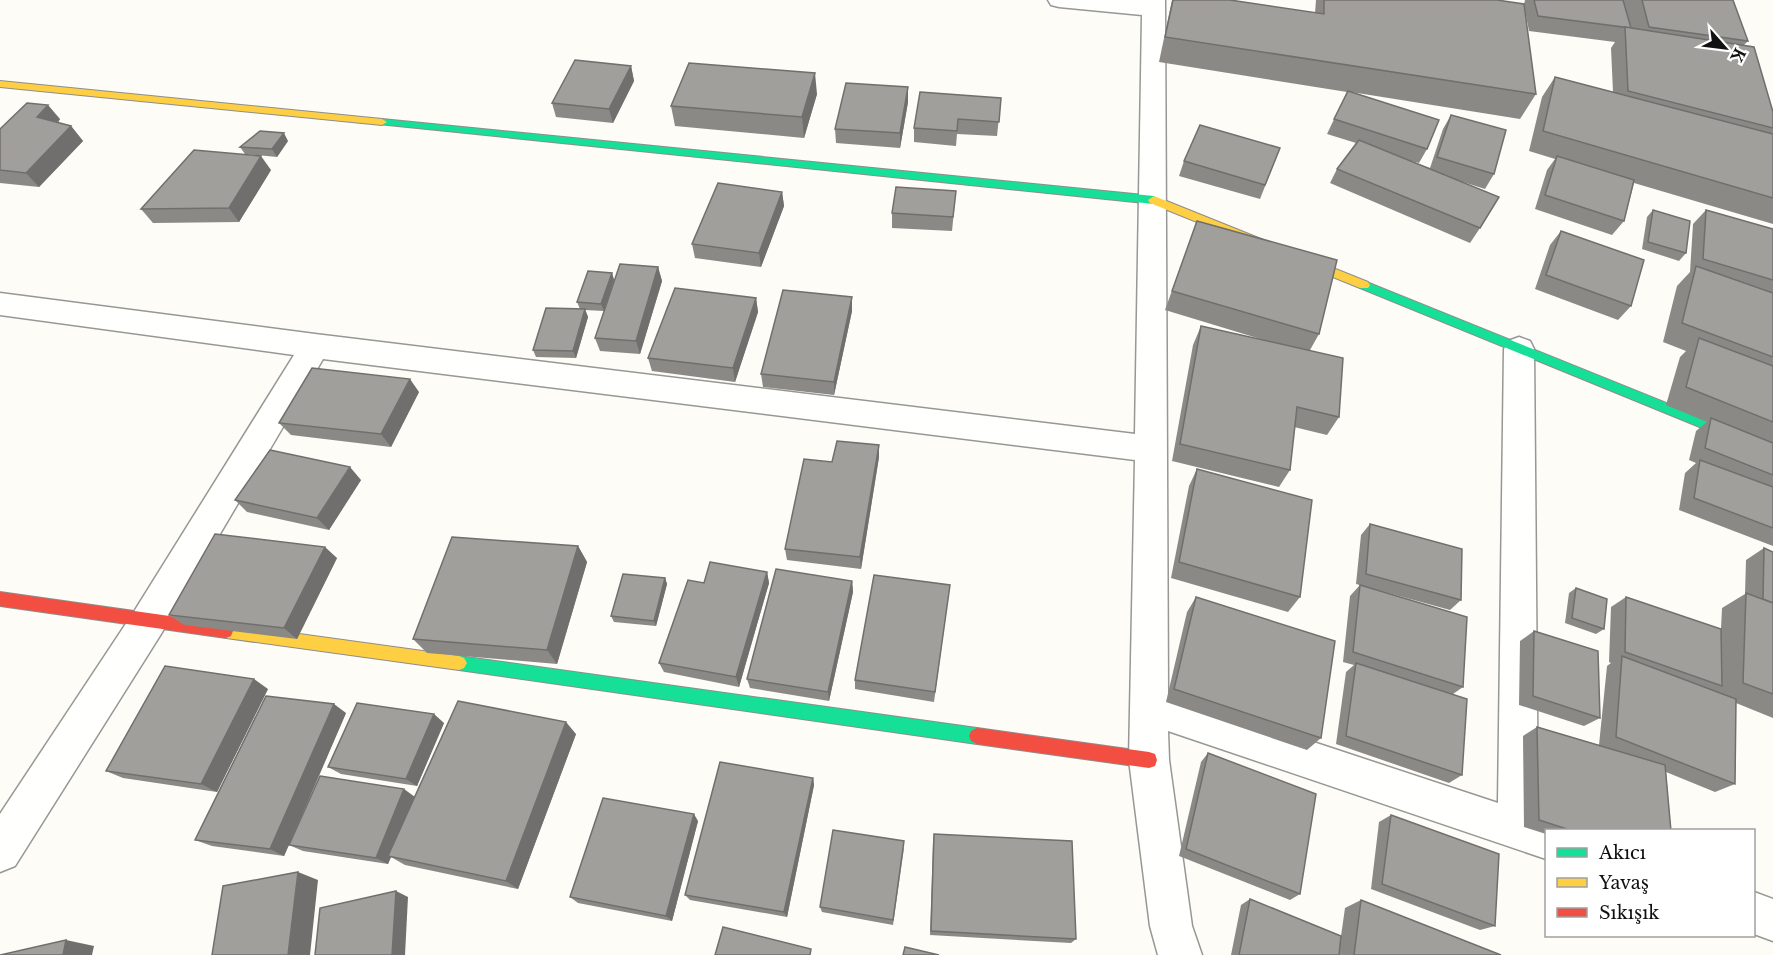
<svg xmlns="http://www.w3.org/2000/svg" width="1773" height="955" viewBox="0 0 1773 955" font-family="'Libre Baskerville',serif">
<rect width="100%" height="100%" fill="#fdfcf7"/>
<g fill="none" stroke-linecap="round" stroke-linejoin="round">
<defs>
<g id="street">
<path d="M1048,0H1165L1168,694L1498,803L1504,349L1508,341L1519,337L1530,341L1534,349L1538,816L1560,825L1563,830H1546V859L1168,731L1169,760L1192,926L1202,955H1158L1150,926L1129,760L1135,460L323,359L161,634L15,866L0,872V814L135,610L294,355L0,315V293L315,334L1135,434L1142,15L1059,7L1051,5Z"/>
<path d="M1754,892L1773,899V941L1754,934Z"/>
</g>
<g id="fast">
<path d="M382,119L1154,196L1160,200L1154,204L378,124L377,122Z"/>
<path d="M1364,281L1773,446V457L1360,288L1358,285L1360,282Z"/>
<path d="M459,656L977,728L983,731L985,736L983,741L977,744L459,670L454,668L451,663L454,658Z"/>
</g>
<g id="slow">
<path d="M0,81L382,119L387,122L382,125L0,87Z"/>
<path d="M1154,196L1368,282L1370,285L1368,288H1360L1150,203L1148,200Z"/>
<path d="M226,624L459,656L464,658L467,663L464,668L459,670L226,638L221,636L219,631L221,626Z"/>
</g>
<g id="jam">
<path d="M0,592L226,624L231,626L233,631L231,636L226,638L0,606Z"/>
<path d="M977,728L1149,752L1155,754L1157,760L1155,766L1149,768L977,744L971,741L969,736L971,731Z"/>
</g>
</defs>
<!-- street casing -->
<use href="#street" stroke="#979795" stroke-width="3"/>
<!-- fast casing -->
<use href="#fast" stroke="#8e8d8b" stroke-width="2"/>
<!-- slow casing -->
<use href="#slow" stroke="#8e8d8b" stroke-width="2"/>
<!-- jam casing -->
<use href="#jam" stroke="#8e8d8b" stroke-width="2"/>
<!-- street -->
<use href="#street" fill="#fffffe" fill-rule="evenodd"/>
<!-- fast -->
<use href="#fast" fill="#16e098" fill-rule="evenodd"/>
<!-- slow -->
<use href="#slow" fill="#ffcf43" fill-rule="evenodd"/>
<!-- jam -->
<use href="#jam" fill="#f24e42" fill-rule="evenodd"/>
</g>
<!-- wall -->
<g fill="#8a8986">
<path d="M1172,0L1315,13L1316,0H1497L1524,4L1525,0H1733L1748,41L1744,45L1773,112V224L1634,183L1624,221L1612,235L1535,209L1547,170L1555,159L1529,151L1542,97L1555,77L1613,92L1611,48L1615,42L1529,31L1524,5L1536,94L1520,119L1351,92L1427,149L1419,163L1411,161L1430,168L1443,129L1451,115L1494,174L1485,189L1463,182L1480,228L1470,243L1330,183L1337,169L1356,143L1327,134L1347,92L1159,62Z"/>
<path d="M631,66L634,81L613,123L556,117L552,103Z"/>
<path d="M908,87V102L900,148L836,143L835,129Z"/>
<path d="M817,94L804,138L675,126L671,106Z"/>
<path d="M1001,98L997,136L957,134L956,146L914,142V128Z"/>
<path d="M60,119L58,123L71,126L83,141L39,187L0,183V129Z"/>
<path d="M288,141L277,157L245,154L240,147Z"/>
<path d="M1280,148L1260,199L1179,176L1184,161Z"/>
<path d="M271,170L239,222L153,223L141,209Z"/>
<path d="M956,191L952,231L892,228V213Z"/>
<path d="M782,192L784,206L761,267L695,258L692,244Z"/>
<path d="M1653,210L1686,253L1679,261L1642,249L1647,217Z"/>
<path d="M1706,210L1773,229V546L1679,510L1685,473L1696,463L1689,460L1696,431L1707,422L1666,405L1680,357L1686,351L1663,342L1677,286L1690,272L1693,224Z"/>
<path d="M1197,221L1319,334L1310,350L1339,417L1327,435L1294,427L1290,470L1279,487L1172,461L1193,345L1201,326L1274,343L1165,310Z"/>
<path d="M1561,231L1631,306L1618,320L1535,289L1550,245Z"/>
<path d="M658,267L662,281L640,354L600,351L595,338Z"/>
<path d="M612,273L614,280L604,311L585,310L588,317L576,358L536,357L533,350L580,309L577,302Z"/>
<path d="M852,297V311L834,395L763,387L761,374Z"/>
<path d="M756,298L758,312L735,382L652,371L648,358Z"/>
<path d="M419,392L391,447L291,435L279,423Z"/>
<path d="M879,445V457L861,569L787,560L785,549L832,462Z"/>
<path d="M1197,469L1300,597L1288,612L1171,578L1189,486Z"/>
<path d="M361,480L329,530L247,512L235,500Z"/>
<path d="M1370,524L1461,600L1450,610L1374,589L1463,687L1453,694L1462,775L1449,783L1336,744L1346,672L1354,665L1343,662L1350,596L1360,585L1356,584L1361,535Z"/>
<path d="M578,546L587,562L557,664L427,653L413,639Z"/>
<path d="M1764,548L1773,552V718L1736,703L1735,784L1715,792L1666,772L1671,831H1546V834L1524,827L1523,736L1537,727L1599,745L1607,666L1611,663L1609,662L1611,607L1626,597L1721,629L1722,608L1745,594L1746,560Z"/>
<path d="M337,558L297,639L184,625L169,615Z"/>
<path d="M767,572L769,583L739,687L664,672L659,663Z"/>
<path d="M665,578L667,584L656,626L614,622L611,616Z"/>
<path d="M852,581L853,592L829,701L750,688L747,679Z"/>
<path d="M950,585L934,702L855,689V680Z"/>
<path d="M1576,588L1604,629L1596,634L1565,623L1569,593Z"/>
<path d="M1196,597L1321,738L1307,750L1166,702L1187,612Z"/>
<path d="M1534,631L1600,718L1584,726L1519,705L1520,641Z"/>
<path d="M268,689L217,792L123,778L106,771Z"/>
<path d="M346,713L291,841L415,797L576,734L518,889L405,865L391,857L388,864L303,851L289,845L284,856L212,846L195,840Z"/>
<path d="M444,723L417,786L341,774L328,767Z"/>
<path d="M1208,753L1300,894L1290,900L1179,856L1201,762Z"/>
<path d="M813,778L814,785L787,917L690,900L685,895Z"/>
<path d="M1391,815L1495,926L1480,930L1371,889L1379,822Z"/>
<path d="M698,821L672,921L578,903L570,897Z"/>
<path d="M934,834L1076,939L1071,943L930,935L933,841Z"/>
<path d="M904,848L893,925L822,912L820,907Z"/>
<path d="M1250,899L1341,936L1345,908L1361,900L1501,955H1231L1241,905Z"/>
</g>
<!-- shaded-wall -->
<g fill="#716f6d">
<path d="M631,66L634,81L613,123L609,109Z"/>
<path d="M815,73L817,94L804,138L802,117Z"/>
<path d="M908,87V102L900,148V133Z"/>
<path d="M48,105L60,119L50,132L37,117Z"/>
<path d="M71,126L83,141L39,187L26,173Z"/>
<path d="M284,133L288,141L277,157L272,149Z"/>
<path d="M261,156L271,170L239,222L229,208Z"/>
<path d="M782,192L784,206L761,267L759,253Z"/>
<path d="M658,267L662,281L640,354L636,341Z"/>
<path d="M612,273L614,280L604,311L601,304Z"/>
<path d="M852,297V311L834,395V382Z"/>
<path d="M756,298L758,312L735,382L733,368Z"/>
<path d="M585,309L588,317L576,358L573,351Z"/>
<path d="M410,379L419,392L391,447L381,434Z"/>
<path d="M879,445V457L861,569L860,557Z"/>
<path d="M350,467L361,480L329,530L317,518Z"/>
<path d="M578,546L587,562L557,664L547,650Z"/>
<path d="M325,547L337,558L297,639L284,628Z"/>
<path d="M767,572L769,583L739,687L736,677Z"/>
<path d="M665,578L667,584L656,626L654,621Z"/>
<path d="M852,581L853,592L829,701L828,692Z"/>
<path d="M254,679L268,689L217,792L201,784Z"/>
<path d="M334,704L346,713L284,856L270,849Z"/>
<path d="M434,714L444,723L417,786L406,779Z"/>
<path d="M566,722L576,734L518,889L506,881Z"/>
<path d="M813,778L814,785L787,917L784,912Z"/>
<path d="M404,789L415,797L388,856L391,857L388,864L376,858Z"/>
<path d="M694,814L698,821L672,921L666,916Z"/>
<path d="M298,872L318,880L310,955H288Z"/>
<path d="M396,891L408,897L405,955H392Z"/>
<path d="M66,940L94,946L92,955H63Z"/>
</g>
<!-- building -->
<g fill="#a19f9c" stroke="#716f6d" stroke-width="1.5">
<path d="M1173,0H1230L1324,14V0H1497L1524,4L1536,94L1165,37Z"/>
<path d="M1534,0H1623L1631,28L1538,16Z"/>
<path d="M1642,0H1733L1748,41L1649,27Z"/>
<path d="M1625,27L1754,47L1773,112V128L1628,91Z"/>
<path d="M575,60L631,66L609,109L552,103Z"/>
<path d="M689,63L815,73L802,117L671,106Z"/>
<path d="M1555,77L1773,134V198L1543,131Z"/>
<path d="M846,83L908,87L900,133L835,129Z"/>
<path d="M1348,91L1439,120L1427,149L1334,119Z"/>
<path d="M920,92L1001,98L999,122L958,119L957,131L914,128Z"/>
<path d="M27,103L48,105L37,117L71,126L26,173L0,170V129Z"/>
<path d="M1451,115L1506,130L1494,174L1437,157Z"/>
<path d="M1200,125L1280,148L1265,185L1184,161Z"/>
<path d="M260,131L284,133L272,149L240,147Z"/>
<path d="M1359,140L1499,197L1480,228L1337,169Z"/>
<path d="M194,150L261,156L229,208L141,209Z"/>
<path d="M1557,156L1634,180L1624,221L1545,195Z"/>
<path d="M718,183L782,192L759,253L692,244Z"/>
<path d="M896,187L956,191L953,217L892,213Z"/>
<path d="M1653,210L1690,221L1686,253L1648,242Z"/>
<path d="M1706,210L1773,229V280L1703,259Z"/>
<path d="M1197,221L1337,260L1319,334L1172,291Z"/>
<path d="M1561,231L1644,260L1631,306L1546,275Z"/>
<path d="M620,264L658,267L636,341L595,338Z"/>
<path d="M1696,266L1773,293V357L1682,323Z"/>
<path d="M588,271L612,273L601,304L577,302Z"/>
<path d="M675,288L756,298L733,368L648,358Z"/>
<path d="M783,290L852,297L834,382L761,374Z"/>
<path d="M546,308L585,309L573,351L533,350Z"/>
<path d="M1201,326L1343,358L1339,417L1297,407L1290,470L1180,444Z"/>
<path d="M1699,338L1773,366V422L1686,387Z"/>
<path d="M312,368L410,379L381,434L279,423Z"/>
<path d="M1711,418L1773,443V475L1705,448Z"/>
<path d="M837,441L879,445L860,557L785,549L804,459L832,462Z"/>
<path d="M270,450L350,467L317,518L235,500Z"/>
<path d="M1700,460L1773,487V528L1694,498Z"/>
<path d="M1197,469L1312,500L1300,597L1179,562Z"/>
<path d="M1370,524L1462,549L1461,600L1366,574Z"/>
<path d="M215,534L325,547L284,628L169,615Z"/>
<path d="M452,537L578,546L547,650L413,639Z"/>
<path d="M1764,548L1773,552V603L1763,599Z"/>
<path d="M710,562L767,572L736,677L659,663L688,580L704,583Z"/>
<path d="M776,569L852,581L828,692L747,679Z"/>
<path d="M623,574L665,578L654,621L611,616Z"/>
<path d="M874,575L950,585L935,692L855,680Z"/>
<path d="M1360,585L1467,617L1463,687L1353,652Z"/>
<path d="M1576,588L1607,599L1604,629L1572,618Z"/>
<path d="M1746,593L1773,603V694L1743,683Z"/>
<path d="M1196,597L1335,641L1321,738L1174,689Z"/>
<path d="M1626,597L1721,629L1722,686L1625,652Z"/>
<path d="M1534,631L1598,651L1600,718L1533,696Z"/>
<path d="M1622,656L1736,699L1735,784L1616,737Z"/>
<path d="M1356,663L1467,699L1462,775L1346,736Z"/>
<path d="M165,666L254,679L201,784L106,771Z"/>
<path d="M266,696L334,704L270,849L195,840Z"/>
<path d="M458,701L566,722L506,881L388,856Z"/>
<path d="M357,703L434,714L406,779L328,767Z"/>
<path d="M1537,727L1665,765L1671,831H1573L1539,820Z"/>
<path d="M1208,753L1316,794L1300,894L1186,849Z"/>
<path d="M720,762L813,778L784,912L685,895Z"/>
<path d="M320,776L404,789L376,858L289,845Z"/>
<path d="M603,798L694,814L666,916L570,897Z"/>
<path d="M1391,815L1499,854L1495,926L1382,884Z"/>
<path d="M833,830L904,841L893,920L820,907Z"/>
<path d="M934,834L1072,841L1076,939L931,931Z"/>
<path d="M298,872L288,955H212L223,886Z"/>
<path d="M396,891L392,955H315L320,908Z"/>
<path d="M1250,899L1341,936L1339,955H1239Z"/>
<path d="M1361,900L1501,955H1354Z"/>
<path d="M723,927L811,949L810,955H715Z"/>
<path d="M66,940L63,955H0Z"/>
<path d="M905,947L939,955H903Z"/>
</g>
<!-- legend -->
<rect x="1545" y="829" width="210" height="108" fill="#ffffff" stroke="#a0a0a0" stroke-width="1.5"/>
<rect x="1557" y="848" width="30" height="9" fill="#16e098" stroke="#a0a0a0" stroke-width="1.5"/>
<text x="1599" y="859" font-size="18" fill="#111111">Akıcı</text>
<rect x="1557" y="878" width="30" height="9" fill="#ffcf43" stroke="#a0a0a0" stroke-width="1.5"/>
<text x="1599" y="889" font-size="18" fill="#111111">Yavaş</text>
<rect x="1557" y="908" width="30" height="9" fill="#f24e42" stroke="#a0a0a0" stroke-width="1.5"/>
<text x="1599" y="919" font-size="18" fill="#111111">Sıkışık</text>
<!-- north arrow -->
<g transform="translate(1725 48) rotate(118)" stroke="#ffffff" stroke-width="4.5" paint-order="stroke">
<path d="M0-4.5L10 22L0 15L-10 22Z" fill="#111111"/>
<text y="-9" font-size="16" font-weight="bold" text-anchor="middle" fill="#111111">K</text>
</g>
</svg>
